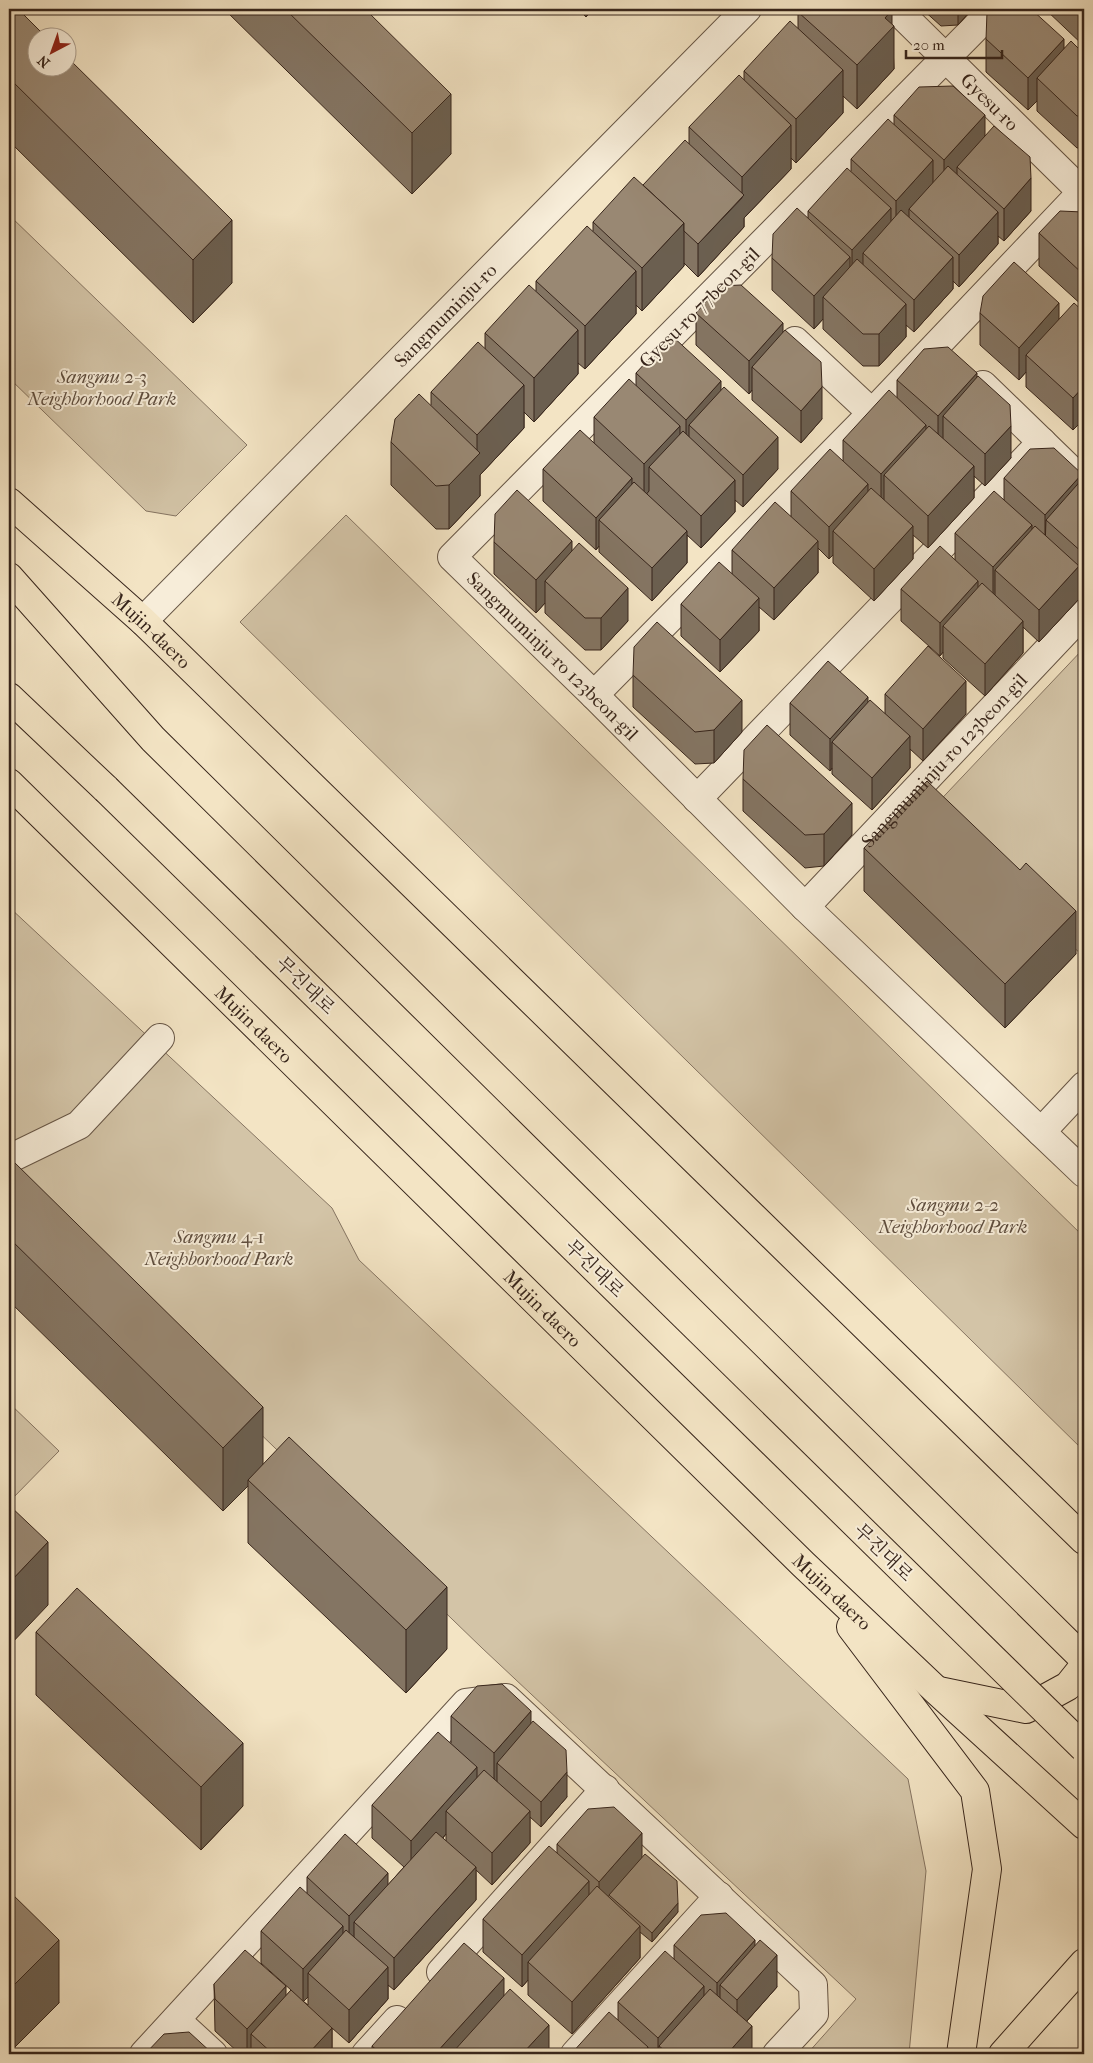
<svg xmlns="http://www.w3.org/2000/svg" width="1093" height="2063" viewBox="0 0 1093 2063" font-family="'IM FELL French Canon','Noto Serif KR',serif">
<rect width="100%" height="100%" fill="#f3e4c4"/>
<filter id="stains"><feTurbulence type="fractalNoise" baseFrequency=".004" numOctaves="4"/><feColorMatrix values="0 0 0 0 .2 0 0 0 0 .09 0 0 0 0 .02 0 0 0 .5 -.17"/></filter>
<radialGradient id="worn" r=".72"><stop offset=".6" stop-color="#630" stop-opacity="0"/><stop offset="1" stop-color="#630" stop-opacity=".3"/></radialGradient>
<!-- green -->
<g fill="#d3c4a7" stroke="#857461">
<path d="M9,215L247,445L176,516L146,511L9,378Z"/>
<path d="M346,515L1084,1237V1451L240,622Z"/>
<path d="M1084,648V957L930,811Z"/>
<path d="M9,907L332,1208L359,1260L908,1779L926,1871L909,2054H807L856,1999L482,1648L9,1191Z"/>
<path d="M9,1403L59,1451L9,1502Z"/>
</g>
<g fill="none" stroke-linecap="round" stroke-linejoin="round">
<defs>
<g id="minor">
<path id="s1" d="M896,9L1084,194"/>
<path id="s2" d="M994,9L452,557L594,695L805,907L1084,1173"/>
<path d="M795,341L872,413"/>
<path d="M983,385L1084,483"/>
<path id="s3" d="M143,621L747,9"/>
<path d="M594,695L872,413L1084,190"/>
<path d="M697,799L1042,442"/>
<path id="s4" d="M805,907L1084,612"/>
<path d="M1041,1132L1084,1086"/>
<path d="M9,1159L79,1125L160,1038"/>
<path d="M441,1972L605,1789"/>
<path d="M176,2020L213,2054"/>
<path d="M144,2054L466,1703L506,1698L813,1985L814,2014L777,2054"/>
<path d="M366,2054L397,2020"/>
<path d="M575,2054L719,1896"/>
</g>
<g id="major">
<path id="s5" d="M9,502L143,621L1084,1540"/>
<path id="s6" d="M9,783L803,1564L937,1691L1084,1825"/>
<path d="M851,1627L975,1791L987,1869L961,2054"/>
<path d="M939,1691L1026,1709L1068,1686L1084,1666"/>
</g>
<g id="highway">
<path d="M9,577L153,739L1084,1659"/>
<path d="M9,697L106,789"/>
<path d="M1003,2054L1084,1963"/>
</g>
</defs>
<!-- minor casing -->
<use href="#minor" stroke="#665545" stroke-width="30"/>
<!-- major casing -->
<use href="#major" stroke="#37251b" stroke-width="30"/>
<!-- highway casing -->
<use href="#highway" stroke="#37251b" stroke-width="30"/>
<!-- minor -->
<use href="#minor" stroke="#f7edd9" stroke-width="28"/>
<!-- major -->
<use href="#major" stroke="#f3e4c4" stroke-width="28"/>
<!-- highway -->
<use href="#highway" stroke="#f3e4c4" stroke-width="28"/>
<defs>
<path id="highway-bridge" d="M106,789L1084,1748"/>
</defs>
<!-- highway-bridge casing -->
<use href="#highway-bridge" stroke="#37251b" stroke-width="30" stroke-linecap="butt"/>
<!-- highway-bridge -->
<use href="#highway-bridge" stroke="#f3e4c4" stroke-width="28"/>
</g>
<!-- wall -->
<g fill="#847563" stroke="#37251b" fill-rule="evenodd">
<path d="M224,9H365L451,154L412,194Z"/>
<path d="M578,9H593L586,17Z"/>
<path d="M922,9H972L958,25L941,26Z"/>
<path d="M1045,9H1084V46Z"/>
<path d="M9,11L232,283L193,323L9,141Z"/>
<path d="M798,12L892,24L894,69L857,109L843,96V113L796,163L791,158V169L744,218V227L698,277L684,263V266L642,311L636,305V314L585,369L578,363V374L534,422L524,412V428L480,475V496L449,529H436L391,485V442L431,405V392L485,349V333L536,291V281L593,231V222L643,185L689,144V127L744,80V71L798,29Z"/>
<path d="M986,39L1064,48L1084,54V148H1077L1037,111V101L1028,110L986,72Z"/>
<path d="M894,115L985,136L1031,211L1004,241L998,236V244L959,287L953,281V289L914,332L906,325V337L879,366H863L823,329V319L814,329L772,290V258L808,219V211L851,171V159L894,125Z"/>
<path d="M1084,213V307L1039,266V233Z"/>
<path d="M1084,312V447L1079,442V424L1073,430L1026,387V372L1019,380L980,345V313L1059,319Z"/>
<path d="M696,313L783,332L822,419L801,443L752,400V390L749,394L696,345Z"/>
<path d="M636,373L721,390L778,469L743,507L735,500V512L701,548L687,535V563L652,601L599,552V546L596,550L543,501V469L594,443V417L636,386Z"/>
<path d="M977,378L1011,458L985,486L974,476V498L928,548L913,535V559L874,601L833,563V555L829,559L818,548V573L774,620L759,607V631L720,672L681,636V604L732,574V550L791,517V491L843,461V440L897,398V380Z"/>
<path d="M1004,478L1082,479L1084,478V586L1079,582V599L1039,642L1023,627V653L985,696L943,658V652L940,656L901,621V589L955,560V533L1004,500Z"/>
<path d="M494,542L572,551L628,621L601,650H585L545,613V603L536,613L494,574Z"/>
<path d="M633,675L742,732L714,763L695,764L633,707Z"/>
<path d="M885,694L966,714L923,761L910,749V768L872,810L832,774V768L830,771L790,735V703H868L885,714Z"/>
<path d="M743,779L852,835L824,866L805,868L743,811Z"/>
<path d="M864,848L1020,870L1076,954L1005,1028L864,891Z"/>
<path d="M1084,1086V1138L1082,1136V1089Z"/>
<path d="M9,1165L263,1464L447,1649L406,1693L248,1543V1486L223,1511L9,1301Z"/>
<path d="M36,1632L243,1806L201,1850L36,1695Z"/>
<path d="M451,1716L531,1723L567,1797L541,1827L530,1817V1843L492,1885L476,1870V1900L394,1990L388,1985V1999L349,2043L332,2028V2054H240L215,2031L214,1984L286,1996L291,1990L261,1963V1931L307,1893V1877L388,1885L404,1867L372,1838V1805L451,1743ZM446,1834V1841L443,1838ZM308,1997V2005L303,2001Z"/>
<path d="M557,1844L642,1857L678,1912L652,1942L640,1932V1958L572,2034L528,1995V1980L522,1987L483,1952V1919L557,1853Z"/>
<path d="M9,1891L59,2003L11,2051L9,2049Z"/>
<path d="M674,1945H755L777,1987L747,2021L752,2054H571L618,2020V2002L674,1959Z"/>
<path d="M372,2046L549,2054H372Z"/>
</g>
<!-- shaded-wall -->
<g fill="#6b5f50" stroke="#37251b">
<path d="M586,9H593L586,17Z"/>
<path d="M958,9H972L958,25Z"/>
<path d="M892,10V27L894,26V69L857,109V65L885,18Z"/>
<path d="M1064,39V71L1037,78V101L1028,110V78Z"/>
<path d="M843,70V113L796,163V119Z"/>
<path d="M451,94V154L412,194V133Z"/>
<path d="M985,115V147L957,167V178L944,192V160Z"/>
<path d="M791,125V169L744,218V227L698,277V244L742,198V177Z"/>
<path d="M933,160V193L909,209V219L896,233V201Z"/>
<path d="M1031,178V211L1004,241V209Z"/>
<path d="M891,208V240L863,253V271L852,283V250Z"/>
<path d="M998,212V244L959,287V255Z"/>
<path d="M232,220V283L193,323V260Z"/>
<path d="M684,223V266L642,311V268Z"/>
<path d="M850,257V289L823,297V319L814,329V296Z"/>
<path d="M953,257V289L914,332V300Z"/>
<path d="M636,271V314L585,369V326Z"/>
<path d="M1059,303V336L1026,355V372L1019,380V348Z"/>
<path d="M906,304V337L879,366V334Z"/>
<path d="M783,323V356L752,367V390L749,394V361Z"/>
<path d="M578,330V374L534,422V378Z"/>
<path d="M977,373V405L943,416V443L938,449V416Z"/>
<path d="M721,381V414L689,425V449L686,452V420Z"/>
<path d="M524,385V428L480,475V496L449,529V485L477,456V435Z"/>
<path d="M1084,386V414L1079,410V424L1073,430V398Z"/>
<path d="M822,387V419L801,443V411Z"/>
<path d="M926,425V457L884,475V503L881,506V474Z"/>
<path d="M680,426V458L649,467V491L644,497V464Z"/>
<path d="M1011,426V458L985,486V454Z"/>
<path d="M778,437V469L743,507V475Z"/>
<path d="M974,466V498L928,548V516Z"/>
<path d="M1082,474V506L1046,520L1045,547V515Z"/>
<path d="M632,478V511L599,520V546L596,550V518Z"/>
<path d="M735,480V512L701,548V516Z"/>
<path d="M868,484V516L833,531V555L829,559V527Z"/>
<path d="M1032,525V557L995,570V597L993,600V567Z"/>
<path d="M913,526V559L874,601V569Z"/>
<path d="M687,531V563L652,601V568Z"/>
<path d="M572,541V573L545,581V603L536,613V580Z"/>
<path d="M818,541V573L774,620V588Z"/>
<path d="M1079,566V599L1039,642V610Z"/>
<path d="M978,581V613L943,626V652L940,656V623Z"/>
<path d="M628,588V621L601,650V618Z"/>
<path d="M759,598V631L720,672V640Z"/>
<path d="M1023,621V653L985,696V664Z"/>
<path d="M966,681V714L923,761V729Z"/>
<path d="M868,697V730L832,742V768L830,771V739Z"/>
<path d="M742,700V732L714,763V730Z"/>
<path d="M910,736V768L872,810V778Z"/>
<path d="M852,803V835L824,866V834Z"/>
<path d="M1076,911V954L1005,1028V984Z"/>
<path d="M263,1407V1470L248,1480V1486L223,1511V1448Z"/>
<path d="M48,1542V1605L9,1646V1583Z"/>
<path d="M447,1587V1649L406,1693V1630Z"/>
<path d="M531,1711V1743L497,1763V1783L494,1786V1753Z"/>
<path d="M243,1743V1806L201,1850V1787Z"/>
<path d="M477,1767V1799L446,1811V1834L411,1873V1841Z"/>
<path d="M567,1772V1797L541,1827V1802Z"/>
<path d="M530,1811V1843L492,1885V1853Z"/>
<path d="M642,1833V1858L599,1907V1882Z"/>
<path d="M476,1867V1900L394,1990V1958Z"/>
<path d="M388,1873V1905L354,1922V1942L349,1948V1916Z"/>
<path d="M589,1881V1914L528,1962V1980L522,1987V1955Z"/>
<path d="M678,1903V1912L652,1942V1933Z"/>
<path d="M343,1926V1958L308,1973V1997L303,2002V1969Z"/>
<path d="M640,1926V1958L572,2034V2002Z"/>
<path d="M59,1940V2003L11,2051V1988Z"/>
<path d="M755,1940V1965L720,1985V2005L717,2008V1983Z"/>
<path d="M777,1955V1987L737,2032V2000Z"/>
<path d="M388,1967V1999L349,2043V2010Z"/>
<path d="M504,1978V2011L453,2052V2054H435Z"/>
<path d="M286,1986V2019L251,2034V2054H247V2029Z"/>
<path d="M704,1986V2018L659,2046V2054H658V2038Z"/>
<path d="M549,2025V2054H522Z"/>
<path d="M752,2026V2054H727Z"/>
<path d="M332,2028V2054H308Z"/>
<path d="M648,2047V2054H642Z"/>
</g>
<!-- building -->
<g fill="#998873" stroke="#37251b">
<path d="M11,9H18L47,38H38V68H68V58L232,220L193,260L9,78V11Z"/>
<path d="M285,9H365L451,94L412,133Z"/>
<path d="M801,9H890L892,10L885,18L894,26L857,65L798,12Z"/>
<path d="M990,9H1031L1064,39L1028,78L986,39L987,12Z"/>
<path d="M1079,9H1084V14Z"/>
<path d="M790,21L843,70L796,119L744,71Z"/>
<path d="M1071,41L1084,54V116H1077L1037,78Z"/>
<path d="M739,75L791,125L742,177L689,127Z"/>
<path d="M953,86L985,115L944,160L894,115L919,87Z"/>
<path d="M888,119L933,160L896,201L851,159Z"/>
<path d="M994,126L1030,157L1031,178L1004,209L957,167Z"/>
<path d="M685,140L744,195L698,244L684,231V223L643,185Z"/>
<path d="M948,166L998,212L959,255L909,209Z"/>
<path d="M847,168L891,208L852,250L808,211Z"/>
<path d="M634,177L684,223L642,268L593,222Z"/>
<path d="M797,208L850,257L814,296L772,258L773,234Z"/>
<path d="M901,210L953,257L914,300L863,253Z"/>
<path d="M1060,211L1083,212L1084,213V275L1039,233Z"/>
<path d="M587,226L636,271L585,326L536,281Z"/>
<path d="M857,259L906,304L879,334H863L823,297Z"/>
<path d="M1014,262L1059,303L1019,348L980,313L983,296Z"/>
<path d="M529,285L578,330L534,378L485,333Z"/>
<path d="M741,285L783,323L749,361L696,313L720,286Z"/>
<path d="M1074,303L1084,312V386L1073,398L1026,355Z"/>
<path d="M785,330L821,362L822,387L801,411L752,367Z"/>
<path d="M671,335L721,381L686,420L636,373Z"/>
<path d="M478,342L524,385L477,435L431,392Z"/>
<path d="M948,347L977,373L938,416L897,380L924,349Z"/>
<path d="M978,376L1010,405L1011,426L985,454L943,416Z"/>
<path d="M629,379L680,426L644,464L594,417Z"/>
<path d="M724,387L778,437L743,475L689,425Z"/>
<path d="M889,390L926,425L881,474L843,440Z"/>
<path d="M419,394L480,453L449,485L436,486L391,442L395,419Z"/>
<path d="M1084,404V414L1079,410Z"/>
<path d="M929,426L974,466L928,516L884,475Z"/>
<path d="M580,430L632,478L596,518L543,469Z"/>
<path d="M683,431L735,480L701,516L649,467Z"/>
<path d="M1054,448L1082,474L1045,515L1004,478L1030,449Z"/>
<path d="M830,449L868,484L829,527L791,491Z"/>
<path d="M1084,477V554L1046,520Z"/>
<path d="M634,482L687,531L652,568L599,520Z"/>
<path d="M871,488L913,526L874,569L833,531Z"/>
<path d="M517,490L572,541L536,580L494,542L495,514Z"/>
<path d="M994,491L1032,525L993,567L955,533Z"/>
<path d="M775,502L818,541L774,588L732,550Z"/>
<path d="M1035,526L1079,566L1039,610L995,570Z"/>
<path d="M579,543L628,588L601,618H585L545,581Z"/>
<path d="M940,546L978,581L940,623L901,589Z"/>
<path d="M719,562L759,598L720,640L681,604Z"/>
<path d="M982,583L1023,621L985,664L943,626Z"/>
<path d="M657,622L742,700L714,730L695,732L633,675L634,647Z"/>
<path d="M928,646L966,681L923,729L885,694Z"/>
<path d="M828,661L868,697L830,739L790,703Z"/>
<path d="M870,700L910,736L872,778L832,742Z"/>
<path d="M767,725L852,803L824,834L805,835L743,779L744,750Z"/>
<path d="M927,781L1020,870L1026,863L1076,911L1005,984L864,848Z"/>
<path d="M1084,1086V1106L1082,1104V1089Z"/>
<path d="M13,1161L263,1407L223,1448L9,1238V1165Z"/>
<path d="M289,1437L447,1587L406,1630L248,1480Z"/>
<path d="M9,1505L48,1542L9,1583Z"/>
<path d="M77,1588L243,1743L201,1787L36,1632Z"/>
<path d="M502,1684L531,1711L494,1753L451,1716L477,1686Z"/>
<path d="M533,1721L566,1750L567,1772L541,1802L497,1763Z"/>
<path d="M438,1732L477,1767L411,1841L372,1805Z"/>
<path d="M484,1770L530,1811L492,1853L446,1811Z"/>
<path d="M614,1807L642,1833L599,1882L557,1844L588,1809Z"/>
<path d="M436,1832L476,1867L394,1958L354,1922Z"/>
<path d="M345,1834L388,1873L349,1916L307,1877Z"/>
<path d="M549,1846L589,1881L522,1955L483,1919Z"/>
<path d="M645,1854L677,1881L678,1903L652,1933L609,1895Z"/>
<path d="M597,1886L640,1926L572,2002L528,1962Z"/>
<path d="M300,1887L343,1926L303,1969L261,1931Z"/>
<path d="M9,1891L59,1940L11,1988L9,1986Z"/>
<path d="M726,1913L755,1940L717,1983L674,1945L701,1915Z"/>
<path d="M346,1930L388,1967L349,2010L308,1973Z"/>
<path d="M760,1940L777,1955L737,2000L720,1985Z"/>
<path d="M464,1943L504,1978L435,2054H381L372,2046Z"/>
<path d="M245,1950L286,1986L247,2029L215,1999L214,1984Z"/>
<path d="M665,1951L704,1986L658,2038L618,2002Z"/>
<path d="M510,1989L549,2025L522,2054H456L453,2052Z"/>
<path d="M710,1989L752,2026L727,2054H669L659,2046Z"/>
<path d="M291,1990L332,2028L308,2054H273L251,2034Z"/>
<path d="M609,2012L648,2047L642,2054H571Z"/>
<path d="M189,2032L213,2054H145L164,2034Z"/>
<path d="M653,2051L656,2054H651Z"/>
</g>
<g text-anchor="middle" stroke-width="4" stroke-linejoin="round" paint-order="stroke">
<!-- street labels -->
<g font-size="19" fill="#37251b" stroke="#f7edd9">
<text dy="7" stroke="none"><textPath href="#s1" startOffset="132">Gyesu-ro</textPath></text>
<text transform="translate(699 307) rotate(-45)" y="7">Gyesu-ro 77beon-gil</text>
<text dy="7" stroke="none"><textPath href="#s3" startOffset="430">Sangmuminju-ro</textPath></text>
<text dy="7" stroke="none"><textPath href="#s5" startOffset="192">Mujin-daero</textPath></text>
<text dy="7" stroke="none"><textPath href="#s2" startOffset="912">Sangmuminju-ro 123beon-gil</textPath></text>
<text dy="7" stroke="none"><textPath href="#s4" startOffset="202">Sangmuminju-ro 123beon-gil</textPath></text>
<text transform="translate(306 985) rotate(44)" y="7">무진대로</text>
<text dy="7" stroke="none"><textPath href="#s6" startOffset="344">Mujin-daero</textPath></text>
<text transform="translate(595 1268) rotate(44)" y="7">무진대로</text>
<text dy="7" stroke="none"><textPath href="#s6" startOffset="749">Mujin-daero</textPath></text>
<text transform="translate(884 1552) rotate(44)" y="7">무진대로</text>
<text dy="7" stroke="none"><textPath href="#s6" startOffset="1154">Mujin-daero</textPath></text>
</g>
<!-- park labels -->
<g font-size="19" font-style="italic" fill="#5e4d3e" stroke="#f7edd9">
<text x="102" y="383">Sangmu 2-3<tspan x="102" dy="22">Neighborhood Park</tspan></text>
<text x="953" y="1211">Sangmu 2-2<tspan x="953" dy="22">Neighborhood Park</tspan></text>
<text x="219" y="1243">Sangmu 4-1<tspan x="219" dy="22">Neighborhood Park</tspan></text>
</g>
</g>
<!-- margin -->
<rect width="1093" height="2063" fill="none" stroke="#f3e4c4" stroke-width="30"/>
<rect x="10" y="10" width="1073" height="2043" fill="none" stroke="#37251b" stroke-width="2.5"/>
<rect x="15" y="15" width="1063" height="2033" fill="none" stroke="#37251b"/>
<!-- north arrow -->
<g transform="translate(52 52) rotate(221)"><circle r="24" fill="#f7edd9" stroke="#aa9d8d"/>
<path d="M0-4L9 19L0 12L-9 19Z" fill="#8f2418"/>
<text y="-8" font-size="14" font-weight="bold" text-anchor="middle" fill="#37251b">N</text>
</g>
<!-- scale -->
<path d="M906 50v8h96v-8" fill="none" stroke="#37251b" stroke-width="2.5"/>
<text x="913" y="50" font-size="15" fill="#37251b" stroke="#f7edd9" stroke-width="4" paint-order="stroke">20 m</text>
<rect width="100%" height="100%" filter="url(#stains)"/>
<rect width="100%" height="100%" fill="url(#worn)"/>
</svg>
